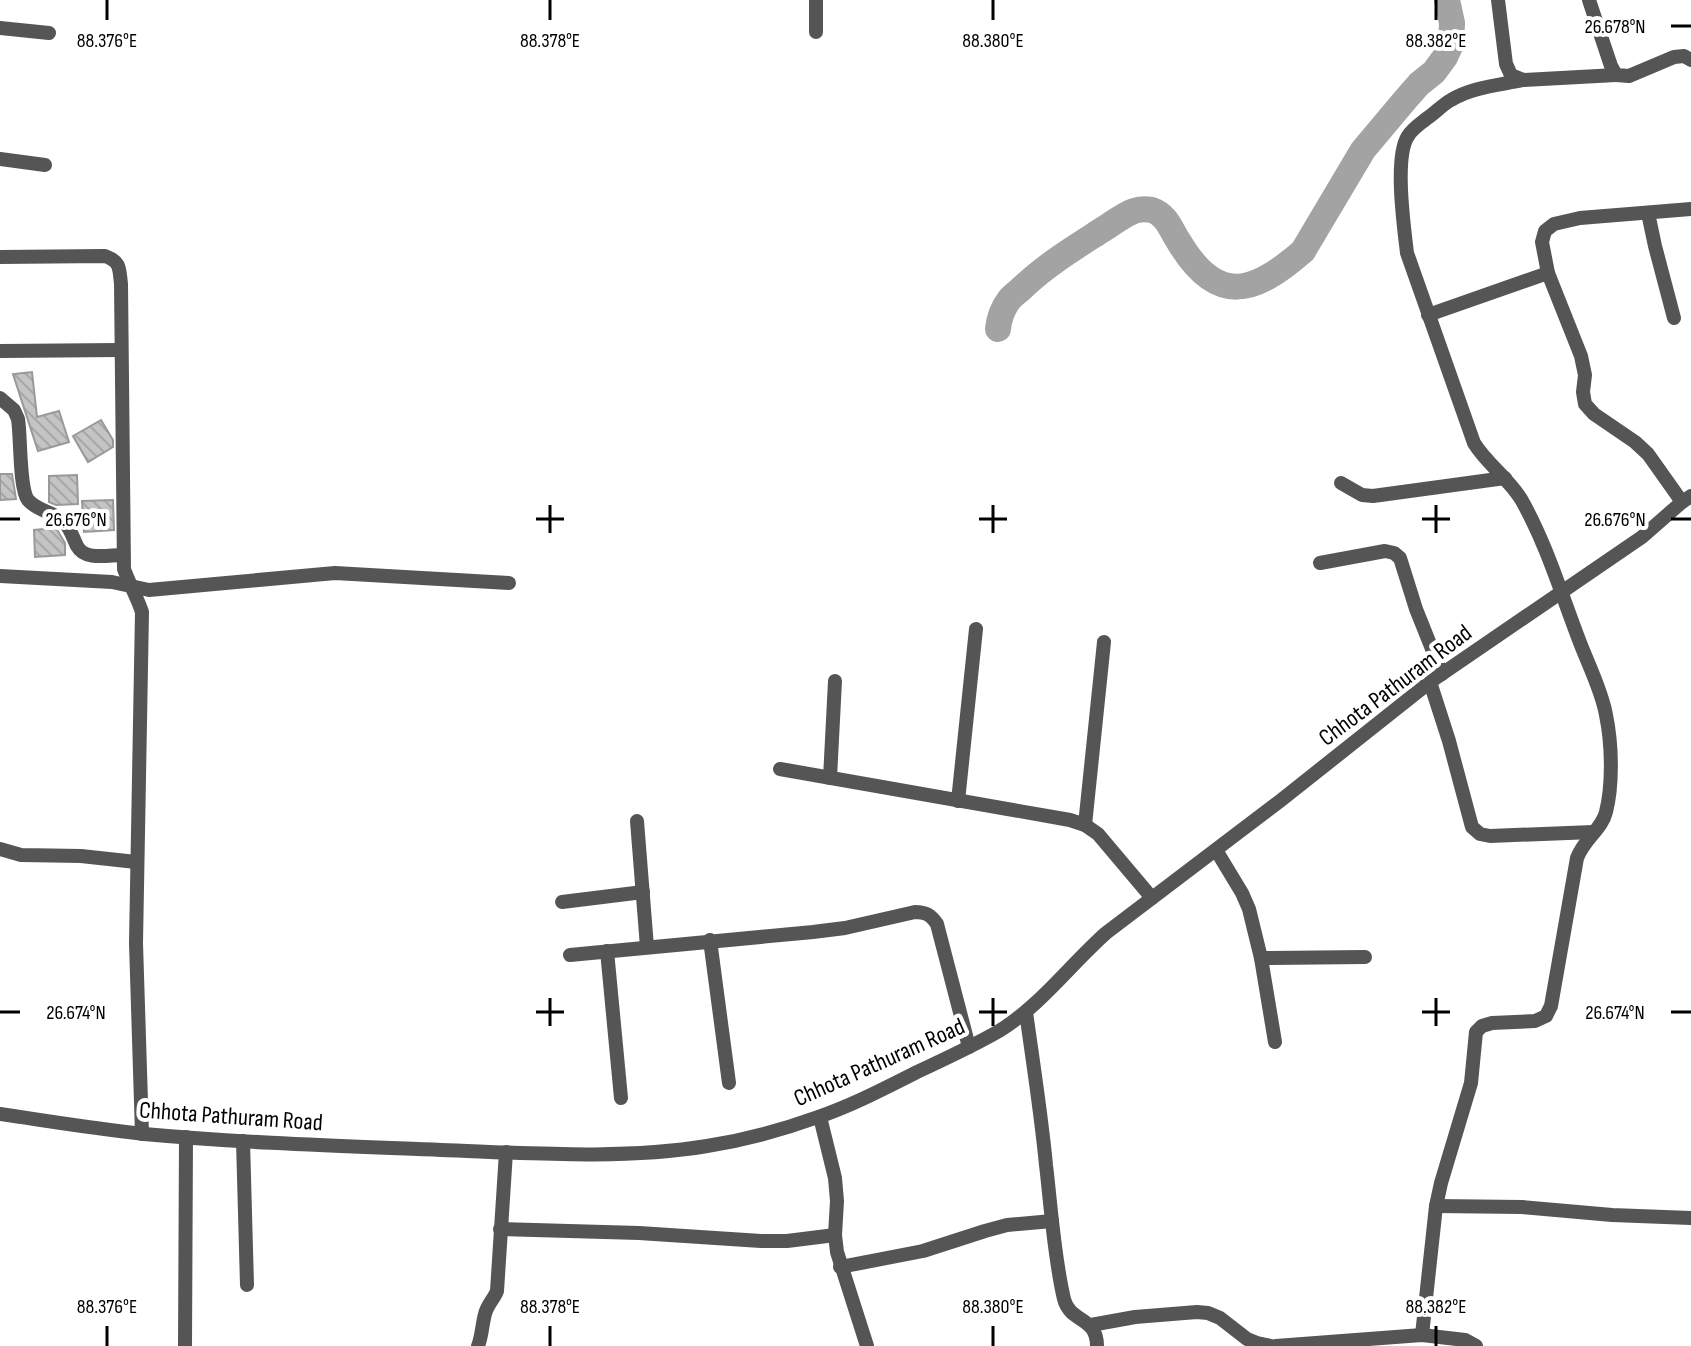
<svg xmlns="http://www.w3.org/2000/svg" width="1691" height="1346" viewBox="0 0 1691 1346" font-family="'Sofia Sans Condensed',sans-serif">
<defs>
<pattern id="building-back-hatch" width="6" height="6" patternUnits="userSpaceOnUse" patternTransform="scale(2)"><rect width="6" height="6" fill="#c4c4c4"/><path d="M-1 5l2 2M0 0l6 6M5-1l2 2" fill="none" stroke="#a7a7a7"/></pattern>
</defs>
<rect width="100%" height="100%" fill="#fff"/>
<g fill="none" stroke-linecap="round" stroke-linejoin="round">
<!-- river -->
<path stroke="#a3a3a3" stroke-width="26" d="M998,329C999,319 1003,308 1009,300C1012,296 1018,292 1022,288C1046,265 1074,248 1102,230C1112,224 1123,215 1134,211C1139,209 1147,209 1152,210C1167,215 1171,230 1179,242C1217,306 1254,294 1303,251L1363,150L1405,100L1419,84L1434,72L1445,57L1451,44L1452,23L1447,0"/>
</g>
<!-- building -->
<g fill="url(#building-back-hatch)" stroke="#999" stroke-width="2">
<path d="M32,372L37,417L59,411L69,442L38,451L13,374Z"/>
<path d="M101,420L113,440V447L88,462L73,436Z"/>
<path d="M0,474H12L16,499L0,500Z"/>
<path d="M77,475L78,504L56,505L49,502V476Z"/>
<path d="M113,500L114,530L84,532L82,501Z"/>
<path d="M56,528L65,543V555L35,557L34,530Z"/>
</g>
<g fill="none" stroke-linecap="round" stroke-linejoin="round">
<!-- minor -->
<g stroke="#555" stroke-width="14">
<path d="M816,0V32"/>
<path d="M1498,0L1506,64L1511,75L1523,80L1616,75"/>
<path d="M1589,0L1611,66L1616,75L1629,76L1674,57L1684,56L1691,60"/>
<path d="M0,28L49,33"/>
<path d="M0,159L45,165"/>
<path d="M1648,213L1655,246L1674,318"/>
<path d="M0,257L105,256C121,262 119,268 121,284L124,569C129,583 137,597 142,612L136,943L142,1134"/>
<path d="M1428,315L1548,273"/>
<path d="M0,351L121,350"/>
<path d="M0,398L14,410L18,419C21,437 19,488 28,500C38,512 56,512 65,523C71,530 73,538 77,546C85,561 108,555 123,555"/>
<path d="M1341,483L1362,495L1373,496L1505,478"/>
<path d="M1682,502L1648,454L1635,442L1594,414L1585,404L1583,392L1585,375L1581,356L1548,273L1542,242L1545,231L1554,224L1580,218L1691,209"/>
<path d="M1320,563L1385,551L1394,553L1400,558L1416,609L1442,674"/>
<path d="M0,576L112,582L149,590L335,573L509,583"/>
<path d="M1430,682L1449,741L1472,827L1480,834L1490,836L1593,832"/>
<path d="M780,769L1070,820L1085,825L1098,834L1152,898"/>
<path d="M830,778L835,681"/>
<path d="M958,801L976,629"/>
<path d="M637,821L647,947"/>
<path d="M1085,825L1104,642"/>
<path d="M0,849L21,855L81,856L136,862"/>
<path d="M1216,850L1242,893L1249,909L1261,958L1275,1042"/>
<path d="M562,902L643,892"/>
<path d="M710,940L729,1083"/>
<path d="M607,951L621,1098"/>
<path d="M570,955L813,932L845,928L915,912C926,912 931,915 937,924L969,1047"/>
<path d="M1261,958L1365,957"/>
<path d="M1026,1012C1033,1063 1041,1113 1046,1165C1051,1207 1054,1257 1064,1299C1070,1323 1097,1316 1097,1346"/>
<path d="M0,1114C48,1121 96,1129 144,1134C243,1143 342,1146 441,1150C526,1153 623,1160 707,1146C745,1140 782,1130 818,1117C853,1105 885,1088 917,1072C945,1059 973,1046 999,1031C1040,1006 1070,965 1106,933L1280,801L1430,682L1642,537L1682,502L1691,496"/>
<path d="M820,1117L835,1178L837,1201L835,1235L837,1252L867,1346"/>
<path d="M243,1141L247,1285"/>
<path d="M1436,1206L1522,1207L1612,1215L1691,1218"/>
<path d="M500,1229L639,1233L761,1241H787L835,1235"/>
<path d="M840,1267L923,1251L985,1231L1007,1225L1052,1221"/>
<path d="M1091,1325L1135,1317L1197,1312L1208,1313L1220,1318L1247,1339L1257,1343L1271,1346"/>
<path d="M1422,1335L1436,1206L1441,1183L1471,1083L1476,1032L1482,1026L1492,1023L1535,1021L1546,1016L1551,1006L1577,858C1584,839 1602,829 1606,812C1613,784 1612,744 1606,715C1602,691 1588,664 1579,640C1561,593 1546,543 1521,499C1508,478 1487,464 1474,443L1407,253C1404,227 1394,157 1408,136C1412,129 1420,124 1426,119C1435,113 1442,105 1451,100C1472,87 1500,85 1523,80"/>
<path d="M185,1346L186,1137"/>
<path d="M478,1346C482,1336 482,1325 485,1314C487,1305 494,1299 497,1291L506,1152"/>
<path d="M1276,1346L1422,1335L1465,1340L1476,1346"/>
</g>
</g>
<!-- ticks -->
<path fill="none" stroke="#000" stroke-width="3" d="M107,0V20M550,0V20M993,0V20M1436,0V20M1671,26H1691M550,505V533M993,505V533M1436,505V533M0,519H20M536,519H564M979,519H1007M1422,519H1450M1671,519H1691M550,998V1026M993,998V1026M1436,998V1026M0,1012H20M536,1012H564M979,1012H1007M1422,1012H1450M1671,1012H1691M107,1326V1346M550,1326V1346M993,1326V1346M1436,1326V1346"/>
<g text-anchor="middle" stroke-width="8" stroke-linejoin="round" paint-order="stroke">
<!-- street labels -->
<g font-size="24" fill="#000" stroke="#fff">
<text transform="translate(1395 685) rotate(-37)" y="8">Chhota Pathuram Road</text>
<text transform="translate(879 1062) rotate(-24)" y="8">Chhota Pathuram Road</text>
<text transform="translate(231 1116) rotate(4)" y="8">Chhota Pathuram Road</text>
</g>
</g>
<g font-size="20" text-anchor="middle" fill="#000" stroke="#fff" stroke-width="8" stroke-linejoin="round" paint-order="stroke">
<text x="1615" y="33">26.678°N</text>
<text x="107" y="47">88.376°E</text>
<text x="550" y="47">88.378°E</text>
<text x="993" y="47">88.380°E</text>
<text x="1436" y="47">88.382°E</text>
<text x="76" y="526">26.676°N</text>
<text x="1615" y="526">26.676°N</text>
<text x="76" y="1019">26.674°N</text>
<text x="1615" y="1019">26.674°N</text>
<text x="107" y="1313">88.376°E</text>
<text x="550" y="1313">88.378°E</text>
<text x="993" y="1313">88.380°E</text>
<text x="1436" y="1313">88.382°E</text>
</g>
</svg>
